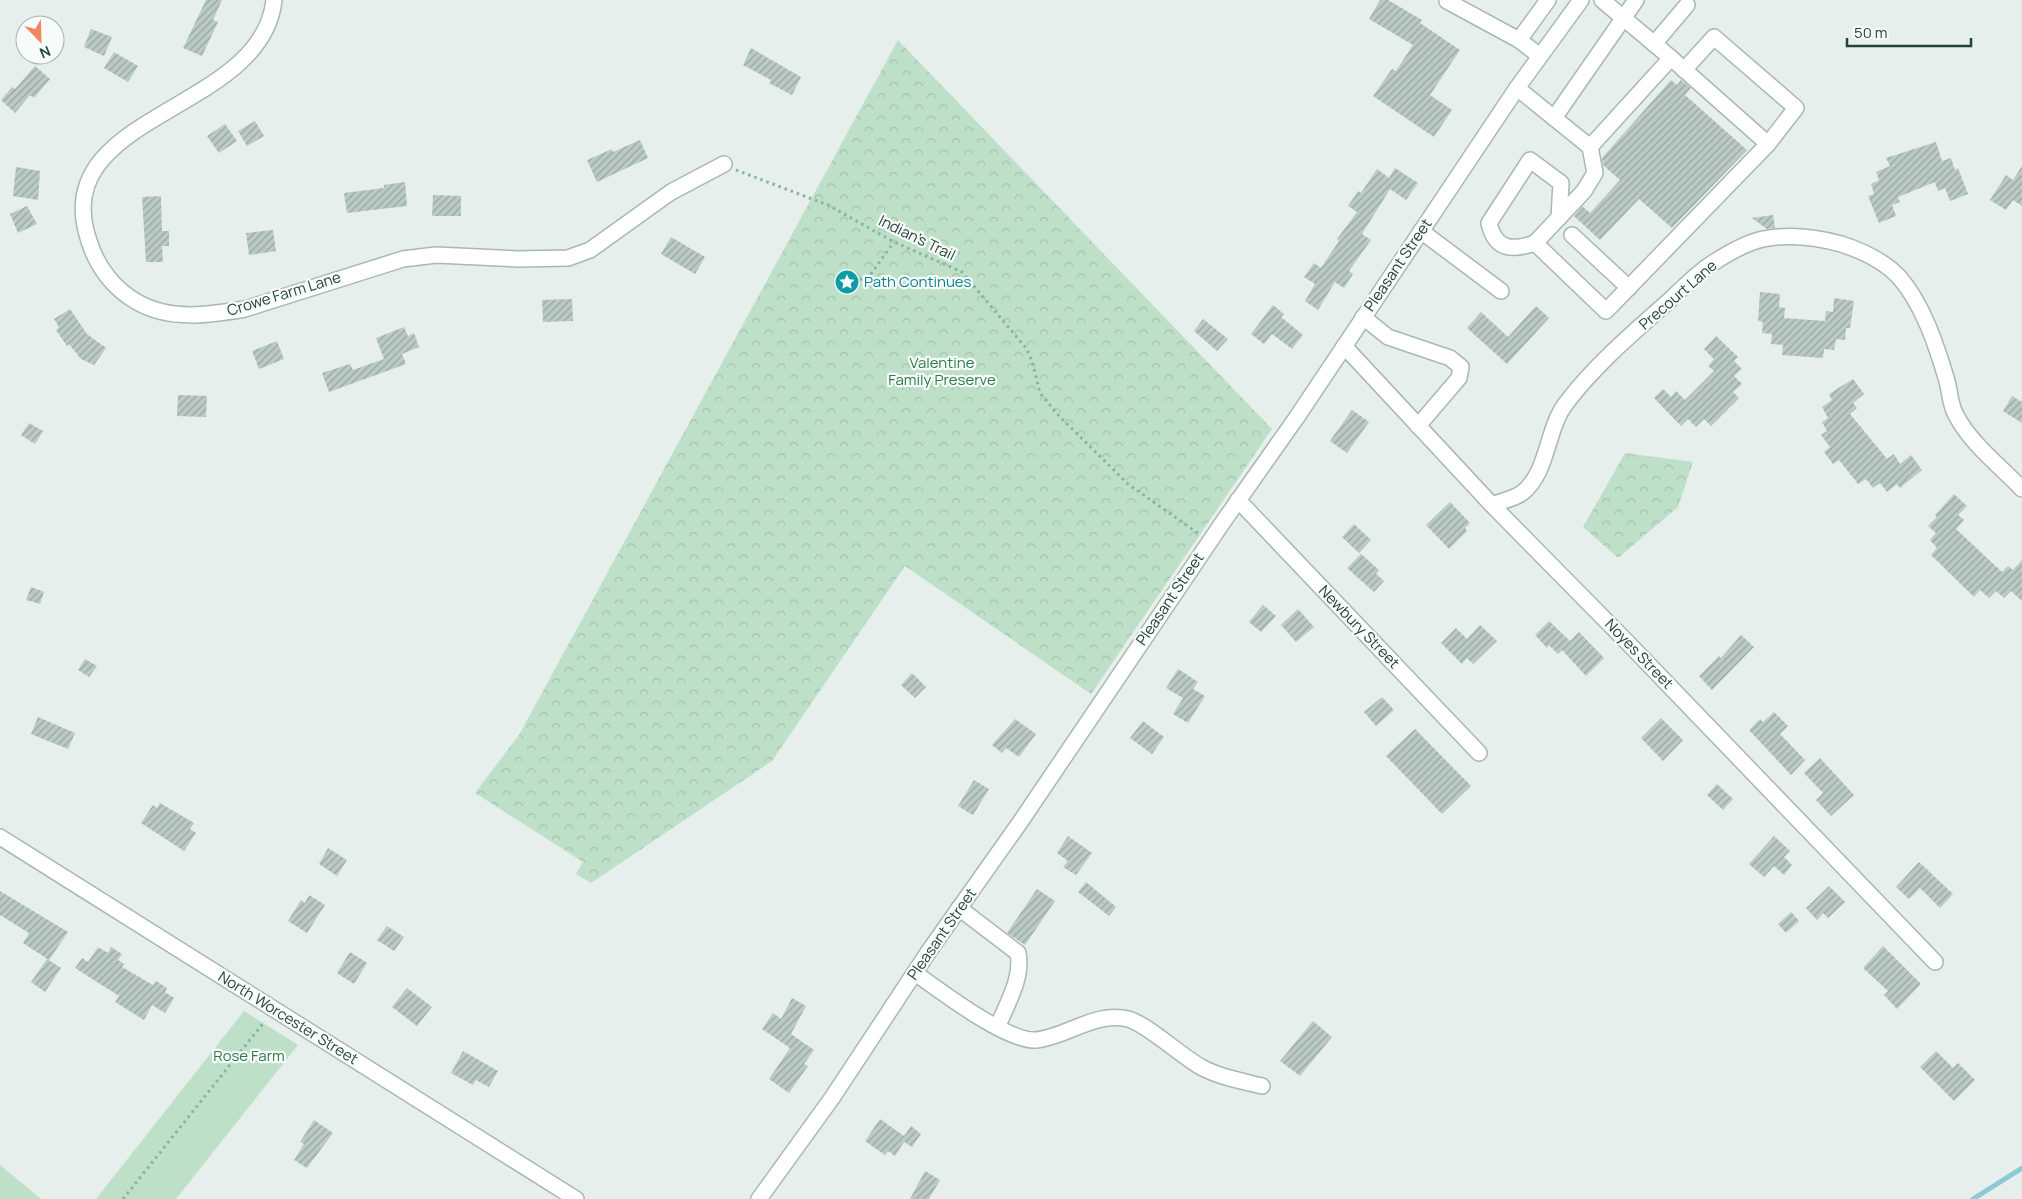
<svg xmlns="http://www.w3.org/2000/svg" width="2022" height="1199" viewBox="0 0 2022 1199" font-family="Manrope,sans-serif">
<defs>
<pattern id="forest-crowns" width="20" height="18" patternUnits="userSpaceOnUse" patternTransform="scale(1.25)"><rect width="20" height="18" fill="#bfe0c8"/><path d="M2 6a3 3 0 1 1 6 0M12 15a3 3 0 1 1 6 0" fill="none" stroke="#a4c1ad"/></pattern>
<pattern id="building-hatch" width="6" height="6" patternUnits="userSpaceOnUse" patternTransform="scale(1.25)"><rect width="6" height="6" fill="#bbcac4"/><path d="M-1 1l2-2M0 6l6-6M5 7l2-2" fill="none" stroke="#98a6a0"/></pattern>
</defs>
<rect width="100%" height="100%" fill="#e6efeb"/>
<!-- green -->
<g fill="#bfe0c8">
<path d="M244,1011L298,1045L176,1199H96Z"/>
<path d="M0,1165L41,1199H0Z"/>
</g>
<!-- forest -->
<g fill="url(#forest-crowns)">
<path d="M898,40L1272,429L1091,694L905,566L772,761L591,883L576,874L583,862L475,793L519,735Z"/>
<path d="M1625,453L1693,462L1678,507L1618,558L1583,527Z"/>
</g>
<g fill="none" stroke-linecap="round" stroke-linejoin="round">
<!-- stream -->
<path stroke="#8ec9d4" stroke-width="5" d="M1973,1199L2022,1168"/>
</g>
<!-- building -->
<g fill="url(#building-hatch)">
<path d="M206,0H222L213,20L218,22L202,56L183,48Z"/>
<path d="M1380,0H1388L1422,20L1420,23L1460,50L1430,95L1452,110L1434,137L1373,96L1392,69L1396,71L1413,45L1369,19Z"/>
<path d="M91,29L112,37L104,56L84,47Z"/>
<path d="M751,48L801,77L792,95L769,83L771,80L743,65Z"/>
<path d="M114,52L138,66L128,82L104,68Z"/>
<path d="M35,66L50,79L34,98L30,95L15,113L1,100L12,87L15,89Z"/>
<path d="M1671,80L1677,85L1681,80L1691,88L1685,95L1747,150L1672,228L1639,199L1600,240L1574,216L1582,206L1590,213L1620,180L1603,165L1602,158Z"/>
<path d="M255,121L264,136L247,146L238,131Z"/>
<path d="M225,124L237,141L219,153L207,136Z"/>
<path d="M640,140L648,158L597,182L587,160L612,149L613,152Z"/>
<path d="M1936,142L1942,161L1951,158L1955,170L1958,168L1968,194L1950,201L1945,188L1938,191L1935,182L1898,197L1900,202L1892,205L1896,216L1879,223L1868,196L1874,194L1871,184L1879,180L1876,172L1890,166L1886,158Z"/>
<path d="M2022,166V206L2013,200L2006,210L1990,200L2006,175L2013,180Z"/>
<path d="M16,167L40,171L38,200L13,196Z"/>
<path d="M1395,168L1418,183L1406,200L1390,189L1362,234L1371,240L1349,271L1353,274L1344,288L1335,282L1318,310L1305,301L1315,284L1304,277L1314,263L1321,268L1339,241L1337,239L1357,212L1348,206L1358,191L1361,193L1377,169L1389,178Z"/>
<path d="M405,182L407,206L347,213L344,193L384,188V185Z"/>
<path d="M433,195L461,196V216H432Z"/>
<path d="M161,196L162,231H169V246H162L163,262H146L142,197Z"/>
<path d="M27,206L37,224L18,233L10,214Z"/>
<path d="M1773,215L1775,228L1767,229L1752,218Z"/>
<path d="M273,230L276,251L249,255L246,233Z"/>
<path d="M671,237L705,257L695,274L661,254Z"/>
<path d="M1760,292L1780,294L1779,307L1785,308L1784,318L1825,321L1826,311L1833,312L1834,298L1854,301L1850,328H1846L1845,340L1836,339L1834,350L1824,349L1823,358L1782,355L1783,345L1771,344L1772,334L1762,333L1763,322L1758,321Z"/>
<path d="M572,299L573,321L543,322L542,300Z"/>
<path d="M1273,305L1284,314L1281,317L1303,335L1292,349L1272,334L1264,344L1251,334Z"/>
<path d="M1536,306L1549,318L1507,364L1467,328L1481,312L1508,337Z"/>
<path d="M70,309L87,334L106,348L94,365L81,359L69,344L67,346L56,330L59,327L54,319Z"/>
<path d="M1203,319L1228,339L1217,351L1194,331Z"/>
<path d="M404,327L408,336L414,333L419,347L402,354L406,364L329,392L322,373L350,364L353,370L384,359L376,338Z"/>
<path d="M1716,336L1738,357L1734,361L1742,369L1734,376L1742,384L1733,392L1739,398L1711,426L1704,419L1696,427L1688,419L1681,426L1654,398L1663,389L1671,397L1676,391L1685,400L1714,371L1708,366L1714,359L1704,349Z"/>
<path d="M277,341L284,359L259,369L252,351Z"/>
<path d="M1853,379L1864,394L1853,403L1857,408L1850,414L1887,459L1894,454L1900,464L1911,455L1922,470L1900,488L1897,484L1887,492L1880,483L1873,488L1866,479L1858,484L1839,460L1833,464L1824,452L1830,447L1821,435L1827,431L1822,422L1828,418L1822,407L1832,400L1829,394Z"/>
<path d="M178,395L207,396L206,417L177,416Z"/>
<path d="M2012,396L2022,402V423L2003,411Z"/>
<path d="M1352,410L1369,422L1347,453L1330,441Z"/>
<path d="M29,423L43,431L35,444L21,435Z"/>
<path d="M1954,494L1967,506L1958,515L1964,520L1956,529L2002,572L2008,566L2013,570L2022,560V601L2011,591L2004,598L1996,591L1989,598L1980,590L1974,597L1931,555L1937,548L1930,540L1936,533L1928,526L1937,517L1935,515Z"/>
<path d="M1450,502L1470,523L1465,528L1467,531L1449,549L1426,525Z"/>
<path d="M1354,524L1371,540L1359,553L1342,537Z"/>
<path d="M1361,554L1379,570L1376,574L1384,581L1374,592L1347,568Z"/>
<path d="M31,587L44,592L40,604L26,600Z"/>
<path d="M1263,605L1276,616L1261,632L1249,622Z"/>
<path d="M1298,609L1314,627L1296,642L1281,625Z"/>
<path d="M1549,621L1570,641L1579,632L1604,658L1586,676L1562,650L1558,654L1549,645L1547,648L1535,635Z"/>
<path d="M1480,625L1497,641L1473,664L1467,658L1462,664L1441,643L1456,628L1467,639Z"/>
<path d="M1741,635L1754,647L1712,690L1699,676L1719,656L1721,658Z"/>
<path d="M85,659L97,666L89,677L78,670Z"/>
<path d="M1178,669L1198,682L1193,689L1205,696L1188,723L1173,714L1183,698L1166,688Z"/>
<path d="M912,673L926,687L915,698L901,685Z"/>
<path d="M1382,697L1394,710L1376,726L1364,712Z"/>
<path d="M1774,712L1788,726L1780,734L1805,760L1791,775L1749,730L1760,719L1763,722Z"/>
<path d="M38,717L75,733L68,749L31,734Z"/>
<path d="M1661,718L1683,740L1663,761L1641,738Z"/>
<path d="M1015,719L1036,734L1019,757L1006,748L1002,753L992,745Z"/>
<path d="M1143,721L1164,737L1152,754L1130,738Z"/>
<path d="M1415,729L1471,786L1442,814L1386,756Z"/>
<path d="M1820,758L1854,795L1831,816L1816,800L1823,793L1804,773Z"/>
<path d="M974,780L989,789L973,815L958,806Z"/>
<path d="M1717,784L1733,799L1723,810L1707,795Z"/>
<path d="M160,803L194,823L190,829L196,833L184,851L141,823L153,805L157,808Z"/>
<path d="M1068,836L1092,853L1076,875L1063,867L1068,861L1057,853Z"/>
<path d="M1774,836L1790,851L1784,857L1792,865L1784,875L1774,866L1764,877L1749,864Z"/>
<path d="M328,848L347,860L337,876L319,864Z"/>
<path d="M1919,862L1953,894L1940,908L1920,888L1909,899L1896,887Z"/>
<path d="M1086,882L1116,907L1109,916L1078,892Z"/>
<path d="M1829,886L1845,902L1828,918L1823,913L1817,920L1806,908Z"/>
<path d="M1037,889L1055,901L1025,945L1007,933Z"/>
<path d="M0,891L68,932L49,960L23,943L29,933L0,915Z"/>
<path d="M309,895L325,905L307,933L288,921L301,900L305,903Z"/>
<path d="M1791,912L1799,921L1786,933L1778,924Z"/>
<path d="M387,926L404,937L394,951L377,940Z"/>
<path d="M1883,946L1921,984L1897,1009L1884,995L1888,991L1863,968Z"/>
<path d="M98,947L108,953L111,947L122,954L118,960L124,964L122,967L153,985L156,981L167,988L165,992L174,998L165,1013L152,1005L144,1020L115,1002L119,996L75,968L82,958L88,962Z"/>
<path d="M350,952L367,963L354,984L337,973Z"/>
<path d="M47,959L61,968L45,992L31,982Z"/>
<path d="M407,988L432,1007L417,1026L392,1007Z"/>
<path d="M792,998L806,1006L791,1034L814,1050L804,1064L808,1066L789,1093L769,1079L790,1048L762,1029L773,1013L781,1019Z"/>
<path d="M1313,1021L1332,1037L1300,1076L1280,1061Z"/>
<path d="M463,1051L498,1071L489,1087L476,1080L473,1085L451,1073Z"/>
<path d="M1936,1051L1953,1068L1958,1063L1975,1080L1954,1101L1920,1067Z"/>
<path d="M880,1119L904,1136L911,1126L921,1134L912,1147L904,1142L895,1156L888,1151L885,1155L865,1141Z"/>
<path d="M314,1120L333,1133L307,1168L294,1160L304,1144L300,1142Z"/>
<path d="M925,1171L940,1180L929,1199H910Z"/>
</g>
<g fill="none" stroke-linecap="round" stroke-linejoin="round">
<defs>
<g id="minor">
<path d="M274,0C262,114 45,112 89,241C97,267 114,289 137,302C170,321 209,315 245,309L403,259L436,255L518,259L568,258L590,250L671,192L724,164"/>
<path d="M1602,0L1671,58"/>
<path d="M1447,1L1519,40"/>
<path d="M1654,44L1687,5"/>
<path d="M1540,56L1519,40L1548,0"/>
<path d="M1684,70L1714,37L1796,108L1768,144"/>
<path d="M1517,88L1590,147L1671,58L1768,144L1606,311L1535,243L1584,191L1595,173L1590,147"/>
<path d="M1554,118L1636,0"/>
<path d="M1421,231L1501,291"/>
<path d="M1572,235L1629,288"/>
<path d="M1535,243C1512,251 1495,250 1489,223L1530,160L1561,183L1559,218"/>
<path d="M1363,317L1388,337L1450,358L1461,367L1459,378L1418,426"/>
<path d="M1344,346L1492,505L1629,644L1935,962"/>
<path d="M1238,500L1479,753"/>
<path d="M1492,505C1501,501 1514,499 1522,493C1549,472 1546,428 1567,402C1596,364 1635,331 1671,299C1684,287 1698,272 1713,263C1728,253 1746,243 1763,239C1789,234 1816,237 1841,244C1863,251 1883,260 1899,277C1923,304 1937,347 1947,381C1950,392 1950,405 1956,415C1970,443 2000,466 2022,489"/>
<path d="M0,837L576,1199"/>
<path d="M959,908L1018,953C1023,978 1007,1003 998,1026"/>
<path d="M915,973C939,990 1007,1042 1036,1040C1067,1037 1095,1011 1128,1019C1147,1024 1181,1056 1201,1067C1219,1077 1242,1081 1262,1086"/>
<path d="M759,1199L832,1098L929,951L1021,821L1223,522L1297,417L1517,88L1581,0"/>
</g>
</defs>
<!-- minor casing -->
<use href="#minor" stroke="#a8b8b2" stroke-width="18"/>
<!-- path -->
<g stroke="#86b3a5" stroke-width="3" stroke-dasharray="2.5 4" stroke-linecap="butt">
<path d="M736,170L828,205L894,242L962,272L1026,348L1032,361L1040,393L1059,416L1128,484L1199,534"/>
<path d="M847,282L868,278L894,242"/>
<path d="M123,1199L265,1021"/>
</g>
<!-- minor -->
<use href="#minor" stroke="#fff" stroke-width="15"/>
</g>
<!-- icons -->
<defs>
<symbol id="sight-disc" viewBox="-11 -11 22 22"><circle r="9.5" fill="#0f9aa8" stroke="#f7fbf9"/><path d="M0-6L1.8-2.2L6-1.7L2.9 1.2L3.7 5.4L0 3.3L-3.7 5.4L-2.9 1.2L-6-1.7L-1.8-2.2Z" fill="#fff"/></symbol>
</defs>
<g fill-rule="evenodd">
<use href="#sight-disc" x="833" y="268" width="28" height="28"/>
</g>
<g text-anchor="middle" stroke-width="4.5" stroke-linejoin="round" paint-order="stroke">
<!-- street labels -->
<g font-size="15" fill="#24423a" stroke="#f7fbf9">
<text transform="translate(917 238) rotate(26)" y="5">Indian's Trail</text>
<text transform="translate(1398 265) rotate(-56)" y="5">Pleasant Street</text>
<text transform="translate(284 294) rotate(-17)" y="5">Crowe Farm Lane</text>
<text transform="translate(1678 295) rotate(-41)" y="5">Precourt Lane</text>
<text transform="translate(1170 599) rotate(-56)" y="5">Pleasant Street</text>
<text transform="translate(1359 627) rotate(46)" y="5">Newbury Street</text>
<text transform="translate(1639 654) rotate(46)" y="5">Noyes Street</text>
<text transform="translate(942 934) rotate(-55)" y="5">Pleasant Street</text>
<text transform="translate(288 1018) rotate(32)" y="5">North Worcester Street</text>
</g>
<!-- culture labels -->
<g font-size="15" fill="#0d838f" stroke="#f7fbf9" text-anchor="start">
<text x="864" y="287">Path Continues</text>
</g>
<!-- park labels -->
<g font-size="15" fill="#2d7a4b" stroke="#f7fbf9">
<text x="942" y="368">Valentine<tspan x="942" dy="17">Family Preserve</tspan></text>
<text x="249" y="1061">Rose Farm</text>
</g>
</g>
<!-- north arrow -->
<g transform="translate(40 40) rotate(157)"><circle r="24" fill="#f7fbf9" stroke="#a3b1ad"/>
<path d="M0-4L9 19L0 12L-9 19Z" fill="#f4845f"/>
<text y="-8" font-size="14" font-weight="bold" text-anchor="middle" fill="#24423a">N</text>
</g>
<!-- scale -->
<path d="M1847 38v8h124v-8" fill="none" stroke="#24423a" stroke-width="2.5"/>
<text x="1854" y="38" font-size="15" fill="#24423a" stroke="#f7fbf9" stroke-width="4" paint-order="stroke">50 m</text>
</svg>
